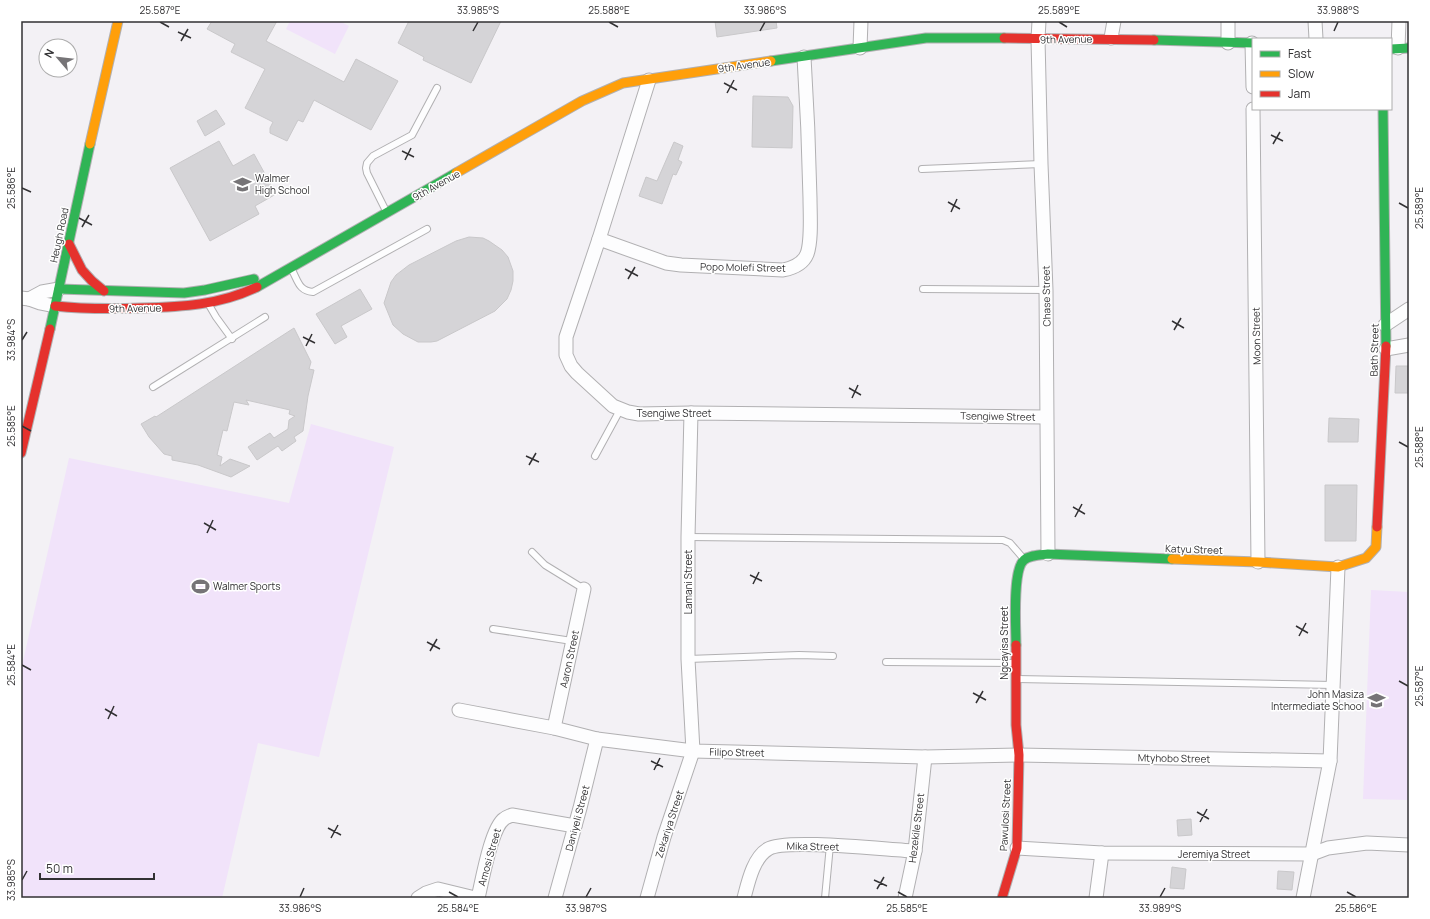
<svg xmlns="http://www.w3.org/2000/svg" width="1430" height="919" viewBox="0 0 1430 919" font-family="Manrope,sans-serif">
<rect width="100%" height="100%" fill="#f3f1f5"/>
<!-- green -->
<g fill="#f1e3fa">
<path d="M290,21H339L349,26L335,54L286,29Z"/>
<path d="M311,424L394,447L319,757L258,743L222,898H21V670L69,458L289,503Z"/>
<path d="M1371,590L1409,592V800L1363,799Z"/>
</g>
<!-- building -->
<g fill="#d5d4d7" stroke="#c9c8ca">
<path d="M212,21H277L266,41L344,82L356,59L398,81L371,130L314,100L303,122L298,120L287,141L270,133V128L273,122L245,108L265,69L231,52L235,44L207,29Z"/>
<path d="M409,21H501L471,83L423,60L424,57L398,43Z"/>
<path d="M715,21H776L777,28L717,37Z"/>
<path d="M753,96L788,97L793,106L792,148L752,147Z"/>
<path d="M216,110L225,124L205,136L197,121Z"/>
<path d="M219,141L233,166L254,154L276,194L255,206L259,214L210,241L170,168Z"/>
<path d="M674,142L683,146L678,160L682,162L676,175L673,174L662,204L639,196L646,177L657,181Z"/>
<path d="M469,237L483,238L489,241L502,250L508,257L513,271V281L511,290L507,299L495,311L437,341L431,342H418L403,334L393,325L384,303L391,282L396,275L409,265L456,241Z"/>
<path d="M360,289L372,309L341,326L347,337L335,344L316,314Z"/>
<path d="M294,328L311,362L309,369L314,370L308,396L303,431L294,437L296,441L282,451L278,446L257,460L248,447L270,433L274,438L288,429L289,420L295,416L289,414L290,410L246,400L249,405L234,402L227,431L223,430L217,455L222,457L220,466L230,459L250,466L231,477L198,465L172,460V456L164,454L149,437L141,424L155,416L156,417Z"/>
<path d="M1396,366H1409V393H1395Z"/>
<path d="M1329,418L1359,419L1358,442H1328Z"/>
<path d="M1325,485H1357L1356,541H1325Z"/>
<path d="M1191,819L1192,835L1178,836L1177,820Z"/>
<path d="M1172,867L1186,869L1184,889L1170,888Z"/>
<path d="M1278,871L1294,872L1292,890L1277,889Z"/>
</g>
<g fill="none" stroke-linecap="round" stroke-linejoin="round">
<defs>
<g id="lane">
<path d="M922,169L1041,164"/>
<path d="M386,211L367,173L366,168L367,163L373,156L412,135L437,88"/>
<path d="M292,270C298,281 299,291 313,292L427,229"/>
<path d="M923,289L1046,290"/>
<path d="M209,305L216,317L232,339"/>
<path d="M153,387L265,317"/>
<path d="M595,456L620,410"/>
<path d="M688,537L1003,540L1010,543L1023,558"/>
<path d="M532,552L545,565L584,589"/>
<path d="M493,629L572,641"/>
<path d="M688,659L799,655L833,656"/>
<path d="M886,662L1015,663"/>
<path d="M1017,679L1333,685"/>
<path d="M825,898L830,845"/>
</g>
<g id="street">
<path d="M1039,21L1038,39L1041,164L1046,290L1048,554"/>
<path d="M1315,21L1316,39"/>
<path d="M1111,38L1114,21"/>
<path d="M1228,43V21"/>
<path d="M1252,43L1253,87"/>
<path d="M860,48L861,21"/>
<path d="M1398,48L1399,21"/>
<path d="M649,80L599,239L566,337V355L571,366L577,373L613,406L628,412L639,414L691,413L1046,417"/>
<path d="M1253,109L1258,562"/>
<path d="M599,239L666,263L681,265L783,270C793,268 803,264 807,254C812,241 810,213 810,198C809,151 807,104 804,57"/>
<path d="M21,298L29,299L40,303L55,306"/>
<path d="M29,299L42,292L59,289"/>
<path d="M1385,325L1409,309"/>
<path d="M1386,349L1409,345"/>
<path d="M459,710L554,728L597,739L693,751L925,757L1019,755L1330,761"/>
<path d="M554,728L584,589"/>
<path d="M1017,848L1102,853L1312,854L1328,848L1367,843L1409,845"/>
<path d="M418,898L426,893L438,889L475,898"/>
<path d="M478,898C482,882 491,828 504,819C506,817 510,816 512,815L575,826"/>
<path d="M555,898L580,808L597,739"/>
<path d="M647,898L664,837L693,751L688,659V537L691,413"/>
<path d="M744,898C748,883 753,858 768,849C785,838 889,850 915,851"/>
<path d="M905,898L915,851L925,757"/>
<path d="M1096,898L1102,853"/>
<path d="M1303,898L1330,761L1338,567"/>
</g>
<g id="fast">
<path d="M1154,40L1253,43"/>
<path d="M1391,49L1409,48"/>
<path d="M771,61L926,38H1004"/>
<path d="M1383,109L1386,346"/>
<path d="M257,287L456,173"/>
<path d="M59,289L184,293L205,290L254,279"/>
<path d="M50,329L90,144"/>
<path d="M1016,645C1016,628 1012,570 1024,560C1030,555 1040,555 1048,554L1172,559"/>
</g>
<g id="slow">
<path d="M90,144L118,21"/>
<path d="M456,173L582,101L623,83L771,61"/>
<path d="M1172,559L1258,562L1338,567L1366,558L1376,547L1377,527"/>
</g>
<g id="jam">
<path d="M1004,38L1154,40"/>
<path d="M69,244L82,270L92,281L104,291"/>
<path d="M55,306C83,309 112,309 141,308C181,307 220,305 257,287"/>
<path d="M21,453L50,329"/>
<path d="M1377,527L1386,346"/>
<path d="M1002,898L1017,848L1019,755L1016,725V645"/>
</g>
</defs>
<!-- lane casing -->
<use href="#lane" stroke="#b1b0b2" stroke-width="8"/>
<!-- street casing -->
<use href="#street" stroke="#b1b0b2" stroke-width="15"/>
<!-- fast casing -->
<use href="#fast" stroke="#b1b0b2" stroke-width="11"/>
<!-- slow casing -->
<use href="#slow" stroke="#b1b0b2" stroke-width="11"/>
<!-- jam casing -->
<use href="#jam" stroke="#b1b0b2" stroke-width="11"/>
<!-- lane -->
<use href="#lane" stroke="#fdfdfe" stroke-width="6"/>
<!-- street -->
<use href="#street" stroke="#fdfdfe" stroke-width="13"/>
<!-- fast -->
<use href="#fast" stroke="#30b455" stroke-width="9"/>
<!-- slow -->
<use href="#slow" stroke="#ff9f0a" stroke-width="9"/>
<!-- jam -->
<use href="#jam" stroke="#e5322d" stroke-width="9"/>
</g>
<!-- ticks -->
<path fill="none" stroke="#323133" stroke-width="1.5" d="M160,22L169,27M609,22L618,27M1059,22L1067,27M473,31L478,22M760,31L765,22M1334,31L1338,22M178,32L191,38M181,41L188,29M724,83L737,90M727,93L734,80M1271,135L1283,141M1273,144L1280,132M402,151L414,157M405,160L411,148M22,188L31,192M948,202L960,209M1399,203L1408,208M951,212L957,199M79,218L92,225M82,227L89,215M625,269L638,276M628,279L635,267M1172,321L1184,328M1174,330L1181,318M303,337L315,343M22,340L27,332M306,346L312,334M849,388L861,395M852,398L858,385M22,426L31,431M1399,442L1408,447M526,456L539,462M529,465L536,453M1073,507L1085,514M1075,517L1082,504M204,523L216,530M207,533L213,520M750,575L762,581M753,584L759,572M1296,626L1308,633M1299,636L1306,623M427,642L440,649M430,651L437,639M22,665L31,670M1399,681L1408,686M973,693L986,700M976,703L983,691M105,709L117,716M108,719L114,706M651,761L663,767M654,770L660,758M1197,812L1209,819M1200,822L1207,809M328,828L341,835M331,838L338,825M22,880L27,871M874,880L887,886M877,889L884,877M449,892L458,897M898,892L907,897M1347,892L1356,897M300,897L304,888M586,897L591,888M1160,897L1165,888"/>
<!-- icons -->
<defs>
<symbol id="school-bare" viewBox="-9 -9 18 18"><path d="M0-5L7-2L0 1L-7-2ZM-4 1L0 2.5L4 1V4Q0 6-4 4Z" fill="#767477" stroke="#fff" stroke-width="2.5" paint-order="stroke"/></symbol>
<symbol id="stadium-bare" viewBox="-9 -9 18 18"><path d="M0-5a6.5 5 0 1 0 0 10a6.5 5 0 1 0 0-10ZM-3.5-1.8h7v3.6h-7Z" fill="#767477" stroke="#fff" stroke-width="2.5" paint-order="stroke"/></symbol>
</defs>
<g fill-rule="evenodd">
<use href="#school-bare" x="230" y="172" width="25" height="25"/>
<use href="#stadium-bare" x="188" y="574" width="25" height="25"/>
<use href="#school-bare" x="1364" y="688" width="25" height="25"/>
</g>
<g text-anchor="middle" stroke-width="3" stroke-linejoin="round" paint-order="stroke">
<!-- street labels -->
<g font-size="10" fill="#323133" stroke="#fff">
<text transform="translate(1066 39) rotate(-1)" y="4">9th Avenue</text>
<text transform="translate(744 65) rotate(-8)" y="4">9th Avenue</text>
<text transform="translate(436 185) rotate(-29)" y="4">9th Avenue</text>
<text transform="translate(59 235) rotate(-78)" y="4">Heugh Road</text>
<text transform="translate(743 267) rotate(1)" y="4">Popo Molefi Street</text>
<text transform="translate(1046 296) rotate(-91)" y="4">Chase Street</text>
<text transform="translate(135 308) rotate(-1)" y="4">9th Avenue</text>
<text transform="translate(1256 336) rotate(-91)" y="4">Moon Street</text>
<text transform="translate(1374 350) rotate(-89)" y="4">Bath Street</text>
<text x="674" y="417">Tsengiwe Street</text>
<text transform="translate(998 416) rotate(1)" y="4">Tsengiwe Street</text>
<text transform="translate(1194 549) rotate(2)" y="4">Katyu Street</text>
<text transform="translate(688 582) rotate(-90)" y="4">Lamani Street</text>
<text transform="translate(1004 643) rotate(-90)" y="4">Ngcayisa Street</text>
<text transform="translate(569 659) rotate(-78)" y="4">Aaron Street</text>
<text transform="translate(737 752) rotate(1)" y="4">Filipo Street</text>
<text transform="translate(1174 758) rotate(1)" y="4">Mtyhobo Street</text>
<text transform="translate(1005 815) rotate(-87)" y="4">Pawulosi Street</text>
<text transform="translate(577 818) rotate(-75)" y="4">Daniyeli Street</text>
<text transform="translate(669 824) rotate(-72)" y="4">Zekariya Street</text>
<text transform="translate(916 828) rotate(-83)" y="4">Hezekile Street</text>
<text transform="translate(813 846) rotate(1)" y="4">Mika Street</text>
<text x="1214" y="858">Jeremiya Street</text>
<text transform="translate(489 857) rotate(-74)" y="4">Amosi Street</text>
</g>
<!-- poi labels -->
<g font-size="10" fill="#323133" stroke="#fff" text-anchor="start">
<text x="255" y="182">Walmer<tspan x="255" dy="12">High School</tspan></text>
<text x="213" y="590">Walmer Sports</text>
<text x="1364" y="698" text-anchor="end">John Masiza<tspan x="1364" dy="12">Intermediate School</tspan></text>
</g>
</g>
<!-- border -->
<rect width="1430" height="919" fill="none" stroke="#ffffff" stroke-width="44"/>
<!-- legend -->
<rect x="1252" y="38" width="140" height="72" fill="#ffffff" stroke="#adadad"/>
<rect x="1260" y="51" width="20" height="6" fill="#30b455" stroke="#adadad"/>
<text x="1288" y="58" font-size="12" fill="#323133">Fast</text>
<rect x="1260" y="71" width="20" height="6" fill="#ff9f0a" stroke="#adadad"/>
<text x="1288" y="78" font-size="12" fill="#323133">Slow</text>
<rect x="1260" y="91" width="20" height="6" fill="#e5322d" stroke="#adadad"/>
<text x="1288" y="98" font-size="12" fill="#323133">Jam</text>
<!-- north arrow -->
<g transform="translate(58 58) rotate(298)"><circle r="19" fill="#ffffff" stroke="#adadad"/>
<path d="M0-3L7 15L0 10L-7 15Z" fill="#767477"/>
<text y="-6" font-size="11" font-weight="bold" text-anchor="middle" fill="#323133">N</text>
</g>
<!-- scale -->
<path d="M40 873v6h114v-6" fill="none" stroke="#323133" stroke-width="2"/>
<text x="46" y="873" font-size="12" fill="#323133" stroke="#ffffff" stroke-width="3" paint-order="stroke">50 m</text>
<rect x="22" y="22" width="1386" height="875" fill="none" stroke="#323133" stroke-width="1.5"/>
<g font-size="10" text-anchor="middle" fill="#323133">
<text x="160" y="14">25.587°E</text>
<text x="478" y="14">33.985°S</text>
<text x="609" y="14">25.588°E</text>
<text x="765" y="14">33.986°S</text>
<text x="1059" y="14">25.589°E</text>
<text x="1338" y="14">33.988°S</text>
<text transform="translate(11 188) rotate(-90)" y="4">25.586°E</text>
<text transform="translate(1419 208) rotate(-90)" y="4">25.589°E</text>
<text transform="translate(11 340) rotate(-90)" y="4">33.984°S</text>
<text transform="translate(11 426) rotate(-90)" y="4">25.585°E</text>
<text transform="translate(1419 447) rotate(-90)" y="4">25.588°E</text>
<text transform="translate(11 665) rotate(-90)" y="4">25.584°E</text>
<text transform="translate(1419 686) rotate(-90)" y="4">25.587°E</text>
<text transform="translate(11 880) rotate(-90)" y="4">33.985°S</text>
<text x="300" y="912">33.986°S</text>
<text x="458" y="912">25.584°E</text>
<text x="586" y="912">33.987°S</text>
<text x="907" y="912">25.585°E</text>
<text x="1160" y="912">33.989°S</text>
<text x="1356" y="912">25.586°E</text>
</g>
</svg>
